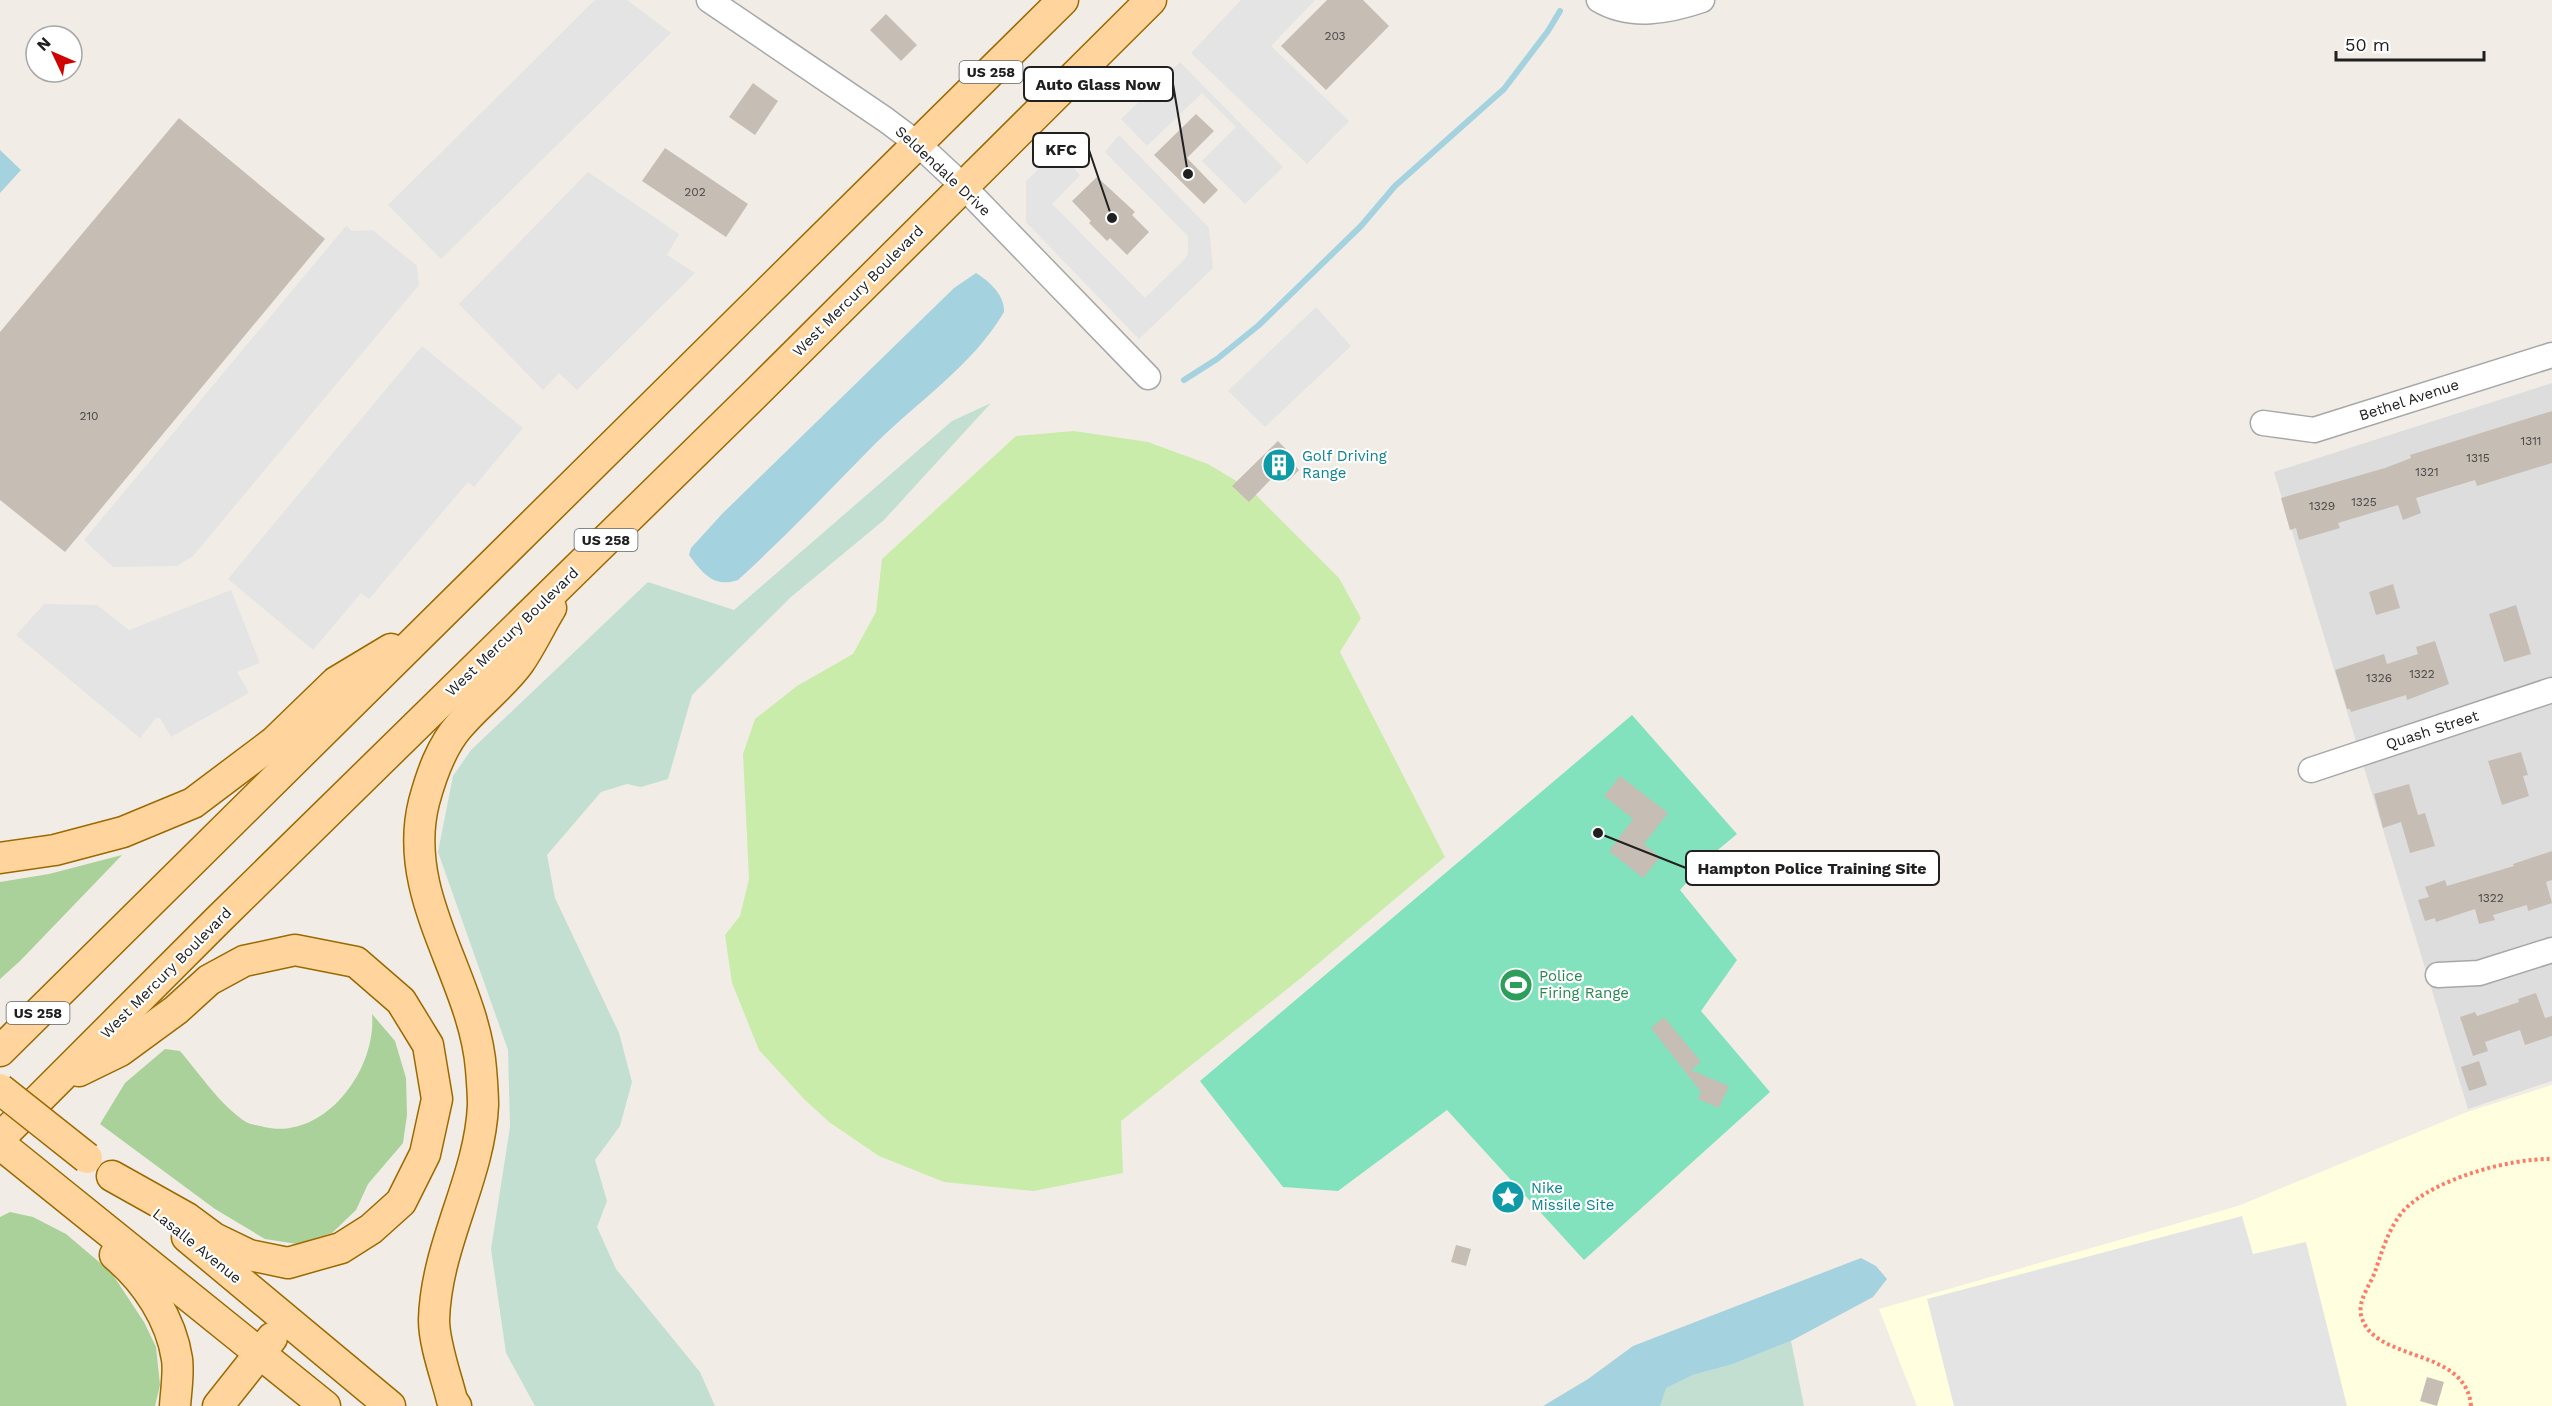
<svg xmlns="http://www.w3.org/2000/svg" width="2552" height="1406" viewBox="0 0 2552 1406" font-family="'Work Sans',sans-serif">
<rect width="100%" height="100%" fill="#f1ede6"/>
<!-- residential -->
<path fill="#dedddd" d="M2552,383V1081L2468,1109L2274,472Z"/>
<!-- education -->
<path fill="#ffffe0" d="M2552,1085V1406H1917L1879,1309L2238,1206L2467,1112Z"/>
<!-- grass -->
<path fill="#caecaa" d="M1074,431L1148,442L1208,464L1250,489L1339,578L1361,618L1340,652L1445,857L1301,978L1121,1121L1123,1173L1034,1191L944,1182L879,1156L829,1122L804,1099L759,1050L732,983L725,935L740,916L749,879L743,754L755,719L797,686L853,654L876,612L882,559L1016,436Z"/>
<!-- forest -->
<g fill="#a9d199">
<path d="M122,855L20,961L0,979V882L49,874Z"/>
<path d="M372,1014L395,1041L406,1078L407,1115L403,1143L368,1184L356,1210L332,1233L297,1244L265,1239L215,1209L100,1124L125,1083L165,1049L180,1051C200,1074 220,1105 246,1122C251,1125 258,1125 264,1127C324,1141 377,1070 372,1014Z"/>
<path d="M10,1212L33,1217L66,1234L111,1272L144,1322L156,1347L160,1385L155,1406H0V1217Z"/>
</g>
<!-- wetland -->
<g fill="#c2dfd2">
<path d="M991,403L884,520L791,597L692,695L668,779L641,787L627,784L601,792L547,855L555,898L619,1033L632,1082L620,1126L595,1160L607,1201L597,1227L616,1269L700,1372L715,1406H535L506,1353L491,1249L510,1127L508,1050L438,852L453,776L471,750L648,582L734,610L952,421Z"/>
<path d="M1791,1341L1804,1406H1660L1665,1388L1693,1375L1733,1364Z"/>
</g>
<!-- pitch -->
<path fill="#81e2bd" d="M1632,715L1737,834L1707,859L1680,890L1737,960L1701,1011L1770,1092L1584,1260L1447,1110L1338,1191L1283,1187L1200,1081Z"/>
<!-- parking -->
<g fill="#e4e4e4">
<path d="M595,0H627L671,33L441,259L388,205Z"/>
<path d="M1241,0H1315L1271,46L1349,121L1307,164L1191,53Z"/>
<path d="M1180,62L1283,167L1245,204L1202,161L1236,127L1202,93L1147,146L1121,119Z"/>
<path d="M1119,135L1209,228L1213,268L1139,339L1026,222V181L1058,151L1080,175L1052,204L1145,298L1184,260L1188,254V236L1105,152Z"/>
<path d="M588,172L679,234L667,255L695,273L577,390L559,373L543,390L459,304Z"/>
<path d="M346,226L352,231L373,230L417,266L419,285L193,556L177,566L113,567L84,540Z"/>
<path d="M1316,307L1351,346L1265,427L1228,391Z"/>
<path d="M422,346L523,428L474,487L468,482L369,599L361,593L313,650L228,579Z"/>
<path d="M231,590L260,663L237,672L249,693L171,737L160,718H156L140,738L16,635L44,604L97,605L129,630Z"/>
<path d="M2242,1216L2253,1254L2306,1242L2347,1406H1954L1927,1299Z"/>
</g>
<!-- water -->
<g fill="#a5d2df">
<path d="M0,150L21,170L0,193Z"/>
<path d="M976,273C989,281 1005,295 1004,312C972,367 915,403 871,448C827,493 784,538 738,580C714,588 703,574 689,555L691,548L722,514L954,288Z"/>
<path d="M1861,1258L1876,1266L1887,1279L1873,1297L1791,1341L1733,1364L1693,1375L1666,1388L1660,1406H1543L1588,1379L1633,1346Z"/>
</g>
<g fill="none" stroke-linecap="round" stroke-linejoin="round">
<!-- stream -->
<path stroke="#a5d2df" stroke-width="6" d="M1184,380L1217,359L1259,325L1361,226L1395,186L1504,89L1548,31L1560,11"/>
</g>
<!-- building -->
<g fill="#c6bdb5">
<path d="M1327,0H1363L1389,26L1326,90L1281,46Z"/>
<path d="M886,14L917,45L901,61L870,30Z"/>
<path d="M753,83L778,101L755,135L729,117Z"/>
<path d="M1196,114L1214,131L1187,158L1218,190L1204,204L1154,155Z"/>
<path d="M179,118L325,239L65,552L0,500V332Z"/>
<path d="M665,148L748,204L726,237L642,181Z"/>
<path d="M1097,177L1135,212L1132,215L1149,232L1127,255L1110,238L1107,241L1089,223L1091,221L1072,201Z"/>
<path d="M2552,411V463L2477,486L2475,480L2416,498L2421,513L2403,520L2398,505L2338,523L2340,528L2299,540L2296,528L2290,530L2281,498L2385,468L2411,458L2410,455Z"/>
<path d="M1278,441L1293,456L1290,460L1299,470L1288,481L1279,471L1249,502L1232,486Z"/>
<path d="M2393,584L2400,608L2376,615L2369,592Z"/>
<path d="M2516,605L2531,654L2504,662L2489,614Z"/>
<path d="M2435,641L2449,684L2407,700L2406,695L2351,712L2350,709H2347L2335,670L2384,654L2387,664L2418,654L2416,647Z"/>
<path d="M2521,752L2528,775L2523,776L2529,796L2502,805L2488,761Z"/>
<path d="M1620,776L1668,813L1644,844L1660,857L1643,878L1609,851L1633,819L1604,796Z"/>
<path d="M2409,784L2418,815L2425,813L2435,846L2410,853L2401,822L2383,828L2374,794Z"/>
<path d="M2552,851V880L2546,882L2552,903L2528,911L2527,905L2493,915L2495,920L2479,924L2475,909L2436,922L2435,918L2425,921L2418,900L2429,897L2425,887L2445,880L2447,886L2514,866L2513,864Z"/>
<path d="M2536,993L2545,1018L2552,1016V1036L2525,1045L2520,1030L2485,1042L2488,1051L2473,1056L2460,1017L2475,1012L2477,1016L2519,1002L2518,999Z"/>
<path d="M1664,1017L1701,1062L1691,1070L1729,1086L1719,1108L1698,1099L1701,1092L1651,1028Z"/>
<path d="M2479,1061L2487,1085L2469,1091L2461,1067Z"/>
<path d="M1456,1245L1471,1249L1466,1266L1451,1262Z"/>
<path d="M2427,1377L2444,1382L2437,1406L2420,1401Z"/>
</g>
<g fill="none" stroke-linecap="round" stroke-linejoin="round">
<defs>
<g id="minor">
<path d="M709,0L886,120L918,144L963,186L1148,377"/>
<path d="M1599,0C1631,19 1669,11 1702,0"/>
<path d="M2263,423L2314,430L2552,355"/>
<path d="M2311,770L2552,690"/>
<path d="M2438,975L2479,973L2552,950"/>
</g>
<g id="major">
<path d="M0,858L55,850L123,832L193,803L274,742L336,682L391,649"/>
<path d="M0,1051L1063,0"/>
<path d="M79,1071L120,1051L176,1010L209,980L244,961L295,950L356,962L401,1001L428,1045L437,1099L425,1154L401,1202L371,1229L341,1248L288,1263L249,1255L214,1238L187,1218L112,1176"/>
<path d="M0,1138L219,919L755,394L1151,0"/>
<path d="M0,1144L325,1406"/>
<path d="M187,1237L390,1406"/>
<path d="M115,1255C146,1281 171,1319 177,1359C179,1373 176,1391 175,1406"/>
<path d="M218,1406L272,1338"/>
<path d="M456,1406L452,1400C446,1376 434,1344 434,1320C436,1244 480,1178 483,1105C483,1093 482,1081 481,1069C474,978 400,897 424,802C431,776 441,746 460,725C478,704 503,685 519,663C531,646 540,626 551,608"/>
</g>
</defs>
<!-- minor casing -->
<use href="#minor" stroke="#a7a7a7" stroke-width="27"/>
<!-- major casing -->
<use href="#major" stroke="#9b6900" stroke-width="33"/>
<!-- path -->
<path stroke="#fe7a69" stroke-width="4" stroke-dasharray="3 3" stroke-linecap="butt" d="M2471,1406C2466,1346 2372,1363 2361,1315C2358,1300 2370,1285 2375,1272C2382,1251 2389,1227 2404,1210C2434,1179 2510,1158 2552,1159"/>
<!-- minor -->
<use href="#minor" stroke="#fff" stroke-width="24"/>
<!-- major -->
<use href="#major" stroke="#ffd59d" stroke-width="30"/>
<defs>
<path id="major-bridge" d="M0,1089L87,1158"/>
</defs>
<!-- major-bridge casing -->
<use href="#major-bridge" stroke="#9b6900" stroke-width="33" stroke-linecap="butt"/>
<!-- major-bridge -->
<use href="#major-bridge" stroke="#ffd59d" stroke-width="30"/>
</g>
<!-- icons -->
<defs>
<symbol id="building-disc" viewBox="-11 -11 22 22"><circle r="9.5" fill="#0f9aa8" stroke="#fff"/><path d="M-4-6H4V6H1V3H-1V6H-4ZM-2.5-4.3h1.7v1.8h-1.7ZM.8-4.3h1.7v1.8H.8ZM-2.5-1h1.7V.8h-1.7ZM.8-1h1.7V.8H.8Z" fill="#fff"/></symbol>
<symbol id="stadium-disc" viewBox="-11 -11 22 22"><circle r="9.5" fill="#2e9e5b" stroke="#fff"/><path d="M0-5a6.5 5 0 1 0 0 10a6.5 5 0 1 0 0-10ZM-3.5-1.8h7v3.6h-7Z" fill="#fff"/></symbol>
<symbol id="sight-disc" viewBox="-11 -11 22 22"><circle r="9.5" fill="#0f9aa8" stroke="#fff"/><path d="M0-6L1.8-2.2L6-1.7L2.9 1.2L3.7 5.4L0 3.3L-3.7 5.4L-2.9 1.2L-6-1.7L-1.8-2.2Z" fill="#fff"/></symbol>
</defs>
<g fill-rule="evenodd">
<use href="#building-disc" x="1260" y="446" width="38" height="38"/>
<use href="#stadium-disc" x="1497" y="966" width="38" height="38"/>
<use href="#sight-disc" x="1489" y="1178" width="38" height="38"/>
</g>
<g text-anchor="middle" stroke-width="4.5" stroke-linejoin="round" paint-order="stroke">
<!-- number labels -->
<g font-size="12" fill="#4a4745">
<text x="1335" y="40">203</text>
<text x="695" y="196">202</text>
<text x="89" y="420">210</text>
<text x="2531" y="445">1311</text>
<text x="2478" y="462">1315</text>
<text x="2427" y="476">1321</text>
<text x="2364" y="506">1325</text>
<text x="2322" y="510">1329</text>
<text x="2422" y="678">1322</text>
<text x="2379" y="682">1326</text>
<text x="2491" y="902">1322</text>
</g>
<!-- shield labels -->
<g fill="#fff" stroke="#636363" stroke-width="1.5">
<rect x="959.5" y="61" width="63" height="22" rx="4.5"/>
<rect x="574.5" y="529" width="63" height="22" rx="4.5"/>
<rect x="6.5" y="1002" width="63" height="22" rx="4.5"/>
</g>
<g font-size="14" font-weight="bold" fill="#202020">
<text x="991" y="77">US 258</text>
<text x="606" y="545">US 258</text>
<text x="38" y="1018">US 258</text>
</g>
<!-- street labels -->
<g font-size="15" fill="#202020" stroke="#fff">
<text transform="translate(943 171) rotate(43)" y="5">Seldendale Drive</text>
<text transform="translate(858 291) rotate(-45)" y="5">West Mercury Boulevard</text>
<text transform="translate(2409 400) rotate(-18)" y="5">Bethel Avenue</text>
<text transform="translate(512 632) rotate(-44)" y="5">West Mercury Boulevard</text>
<text transform="translate(2432 730) rotate(-18)" y="5">Quash Street</text>
<text transform="translate(166 973) rotate(-45)" y="5">West Mercury Boulevard</text>
<text transform="translate(197 1246) rotate(39)" y="5">Lasalle Avenue</text>
</g>
<!-- culture labels -->
<g font-size="15" fill="#0d838f" stroke="#fff" text-anchor="start">
<text x="1302" y="461">Golf Driving<tspan x="1302" dy="17">Range</tspan></text>
<text x="1531" y="1193">Nike<tspan x="1531" dy="17">Missile Site</tspan></text>
</g>
<!-- leisure labels -->
<g font-size="15" fill="#27864d" stroke="#fff" text-anchor="start">
<text x="1539" y="981">Police<tspan x="1539" dy="17">Firing Range</tspan></text>
</g>
</g>
<!-- callouts -->
<path fill="none" stroke="#202020" stroke-width="2" d="M1188 174L1173 84M1112 218L1089 150M1598 833L1686 868"/>
<g fill="#202020" stroke="#fff" stroke-width="2">
<circle cx="1188" cy="174" r="6"/>
<circle cx="1112" cy="218" r="6"/>
<circle cx="1598" cy="833" r="6"/>
</g>
<g fill="#fff" stroke="#202020" stroke-width="2">
<rect x="1024" y="67" width="149" height="34" rx="6"/>
<rect x="1033" y="133" width="56" height="34" rx="6"/>
<rect x="1686" y="851" width="253" height="34" rx="6"/>
</g>
<g font-size="16" text-anchor="middle" font-weight="bold" fill="#202020">
<text x="1098" y="90">Auto Glass Now</text>
<text x="1061" y="155">KFC</text>
<text x="1812" y="874">Hampton Police Training Site</text>
</g>
<!-- north arrow -->
<g transform="translate(54 54) rotate(314)"><circle r="28" fill="#ffffff" stroke="#a6a6a6" stroke-width="1.5"/>
<path d="M0-4.5L10 22L0 15L-10 22Z" fill="#cf0200"/>
<text y="-9" font-size="16" font-weight="bold" text-anchor="middle" fill="#202020">N</text>
</g>
<!-- scale -->
<path d="M2336 51v9h148v-9" fill="none" stroke="#202020" stroke-width="3"/>
<text x="2345" y="51" font-size="18" fill="#202020" stroke="#ffffff" stroke-width="4.5" paint-order="stroke">50 m</text>
</svg>
